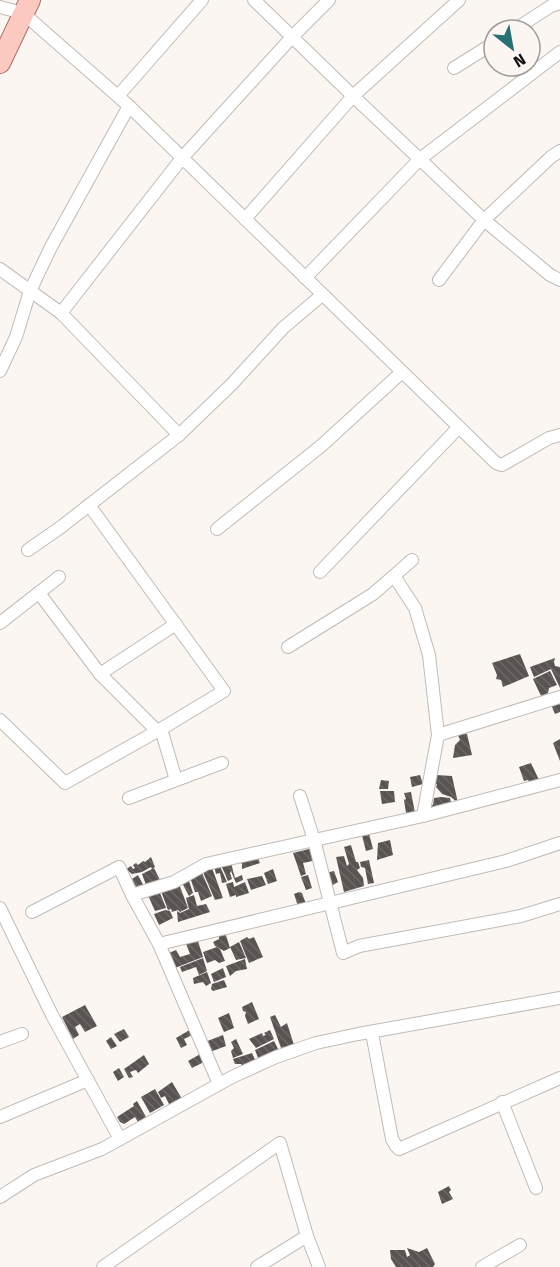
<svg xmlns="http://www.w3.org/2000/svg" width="560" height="1267" viewBox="0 0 560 1267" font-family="'Fira Sans',sans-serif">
<defs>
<pattern id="building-back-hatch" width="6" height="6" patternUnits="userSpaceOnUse" patternTransform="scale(1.5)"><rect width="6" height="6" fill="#595451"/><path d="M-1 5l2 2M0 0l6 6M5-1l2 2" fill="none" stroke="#6c6865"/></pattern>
</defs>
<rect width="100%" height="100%" fill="#fcf6f3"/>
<!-- building -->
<g fill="url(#building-back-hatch)">
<path d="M520,654L529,676L503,687L501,680L496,679L497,675L492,663Z"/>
<path d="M555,658L554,662L555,666L560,667V688L551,669L534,677L530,667Z"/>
<path d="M550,671L557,685L549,688L548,693L541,696L533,679Z"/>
<path d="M560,701V712L555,714L550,702Z"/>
<path d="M457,733L467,734L472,755L453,758L455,745L460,740Z"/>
<path d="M560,739V761L553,743Z"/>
<path d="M531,763L539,780L531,784L528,780L524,781L519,767Z"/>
<path d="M420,775L423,784L412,787L410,777Z"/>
<path d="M436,775L452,776L458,803L451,797L442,794L436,787L437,785L433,779Z"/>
<path d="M381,780L389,781L388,789H379Z"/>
<path d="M380,791H394L395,802L382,804Z"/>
<path d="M411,792L415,813H406L404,800L406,799L404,793Z"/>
<path d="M441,797L450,798L452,806L429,810V806L433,805L434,798Z"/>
<path d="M367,826L373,849L366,851L360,828Z"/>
<path d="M390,840L393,855L377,860L378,843Z"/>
<path d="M351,845L356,862H358L360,868L357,870L363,878L364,886L344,892L336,857L344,856L347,866L349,864L344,847Z"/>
<path d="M313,848L317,860L303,863L306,874L301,876L293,853Z"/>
<path d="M257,855L260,863L242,869V864L239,861Z"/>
<path d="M151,857L155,867L152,869L151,867L142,872L132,874L126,869L131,866L133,869L135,868L133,865L136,863L138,865L143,861L145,862Z"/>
<path d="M369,860L374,883L368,884L365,868L361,867L360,862Z"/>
<path d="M231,863L235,878L242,875L243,880L236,883L231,871L230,873L232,879L228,881L221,865Z"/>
<path d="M219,864L227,882L222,883L220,873L216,874L214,866Z"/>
<path d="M154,868L162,884L146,885L142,874Z"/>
<path d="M212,868L223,898L215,900L203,872Z"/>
<path d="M273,869L277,881L268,884L264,873Z"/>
<path d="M334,871L338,882L331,886L325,873Z"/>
<path d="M202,873L212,896L201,901L198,892H195L190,877Z"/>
<path d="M138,875L147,892L139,893L132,879Z"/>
<path d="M308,875L312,888L306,890L301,877Z"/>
<path d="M262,876L266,885L251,890L247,879Z"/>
<path d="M188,878L193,893L189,896L181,881Z"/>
<path d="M233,882L234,887L245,882L249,893L236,897V895L230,897L226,884Z"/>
<path d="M179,884L188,908L180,912L178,910L172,912L171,909L168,910L161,891Z"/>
<path d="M158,888L166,908L155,911L147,893Z"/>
<path d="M299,892L302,893L306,904L298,906L294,894Z"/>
<path d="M194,895L197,906L206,904L210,912L178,922L177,911L180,913L189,909L186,898Z"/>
<path d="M165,910L170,911L173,918L159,925L154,914Z"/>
<path d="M224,929L230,948L224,951L215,946L213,942L219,939V931Z"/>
<path d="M247,937L249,939L254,937L263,957L249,963L240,941Z"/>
<path d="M197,938L203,957L175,968L169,953L176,950L180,957L190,954L185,941Z"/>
<path d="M239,942L246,958L236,960L230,947Z"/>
<path d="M217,947L220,949L225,961L219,963L215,960L207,963L203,952Z"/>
<path d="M203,958L207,971L199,975L196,967L182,972L180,967Z"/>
<path d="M245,959L247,969L236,971L230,976L226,966Z"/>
<path d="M223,968L226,977L214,982L211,974Z"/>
<path d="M207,972L211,983L206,986L203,982L194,984L193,978Z"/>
<path d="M224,980L227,987L213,991L211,989L212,984Z"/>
<path d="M252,1002L259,1019L248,1024L245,1016L246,1012L243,1011L242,1007Z"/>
<path d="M85,1005L97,1026L85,1032L80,1024L75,1027L79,1035L73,1039L62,1017Z"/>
<path d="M229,1013L234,1028L224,1032L218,1018Z"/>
<path d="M275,1015L281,1027L287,1023L294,1045L281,1048L270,1017Z"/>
<path d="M193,1028L196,1033L184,1039L187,1045L181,1048L176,1038Z"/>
<path d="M124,1029L129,1037L120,1042L114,1034Z"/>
<path d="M270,1030L274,1039L256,1048L249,1039L262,1033L263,1036L266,1035L264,1033Z"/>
<path d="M223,1035L226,1046L210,1052L205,1042Z"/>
<path d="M111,1037L117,1046L111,1049L106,1041Z"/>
<path d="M236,1039L243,1054L233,1058L231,1051L234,1048L231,1042Z"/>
<path d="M274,1041L279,1051L260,1063L255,1050Z"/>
<path d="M202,1053L206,1061L192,1068L188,1061Z"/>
<path d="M252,1053L257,1064L244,1069L241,1064H235L233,1059Z"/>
<path d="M144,1055L149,1064L138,1073L136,1070L130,1072L133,1077L129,1078L124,1069Z"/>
<path d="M119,1068L124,1077L118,1081L113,1072Z"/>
<path d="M172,1082L182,1099L170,1106L165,1096L161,1098L158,1092Z"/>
<path d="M155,1089L164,1105L150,1113L141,1097Z"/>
<path d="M137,1101L146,1117L138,1122L135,1117L124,1124L120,1122L117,1117L134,1106L133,1104Z"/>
<path d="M449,1186L451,1190L449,1192L453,1199L442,1204L438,1192Z"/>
<path d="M407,1248L419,1252L427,1248L435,1264L433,1267H396L391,1259L390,1250H405L407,1257L410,1255Z"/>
</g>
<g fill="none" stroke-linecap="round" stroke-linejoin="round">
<defs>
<g id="street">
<path d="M254,0L353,96L459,0"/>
<path d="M0,7L23,13L129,106L496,463L502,465L549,438L560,435"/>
<path d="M514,30L551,6L560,3"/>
<path d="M454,68L494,43"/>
<path d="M118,96L202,0"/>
<path d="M245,219L353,96L484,220L550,275L560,280"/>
<path d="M0,269L61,313L182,158L292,37L329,0"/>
<path d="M305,278L420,159L560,52"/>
<path d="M439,280L484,220L551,157L560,151"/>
<path d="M0,371L16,337L30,291L51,247L129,106"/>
<path d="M179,435L232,384L283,328L322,295"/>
<path d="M217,529L321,446L402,372"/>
<path d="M28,550L61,527L179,435L61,313"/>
<path d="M320,572L459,427"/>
<path d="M39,593L100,674L157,731"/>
<path d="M0,623L59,577"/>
<path d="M288,647L373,594L412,560"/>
<path d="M100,674L176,624"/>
<path d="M0,720L65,783L161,729L224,691L89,505"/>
<path d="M161,729L176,780"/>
<path d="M438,735L560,697"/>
<path d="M300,796L314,840L343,953L359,946L521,916L560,904"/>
<path d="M129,798L222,763"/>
<path d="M423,816L560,780"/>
<path d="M132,895L159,944L506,861L560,843"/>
<path d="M0,908L52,1015L120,1139"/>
<path d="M32,912L119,867L132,895L174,882L206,864L423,816L438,735L429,655L415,608L394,576"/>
<path d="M159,944L219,1084"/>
<path d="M372,1033L392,1139L396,1146L399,1149L560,1078"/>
<path d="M0,1042L22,1034"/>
<path d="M502,1102L536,1188"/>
<path d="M0,1117L88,1080"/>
<path d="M0,1197L34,1175L102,1149L232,1077L276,1057L316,1043L358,1034L560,998"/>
<path d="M103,1267L280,1143L307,1236L319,1267"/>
<path d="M257,1267L307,1236"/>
<path d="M482,1267L520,1245"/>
</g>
<path id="primary" d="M0,63L30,0"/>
</defs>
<!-- street casing -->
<use href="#street" stroke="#c0bbb7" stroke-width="14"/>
<!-- primary casing -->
<use href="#primary" stroke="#a87167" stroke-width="22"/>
<!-- street -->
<use href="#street" stroke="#fff" stroke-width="12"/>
<!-- primary -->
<use href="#primary" stroke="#fbc9c0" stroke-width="20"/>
</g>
<!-- north arrow -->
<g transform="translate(512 48) rotate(149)"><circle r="28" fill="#fcf6f3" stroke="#9f9a98" stroke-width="1.5"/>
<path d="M0-4.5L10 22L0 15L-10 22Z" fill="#267173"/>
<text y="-9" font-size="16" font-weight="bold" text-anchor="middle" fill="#131110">N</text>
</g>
</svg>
